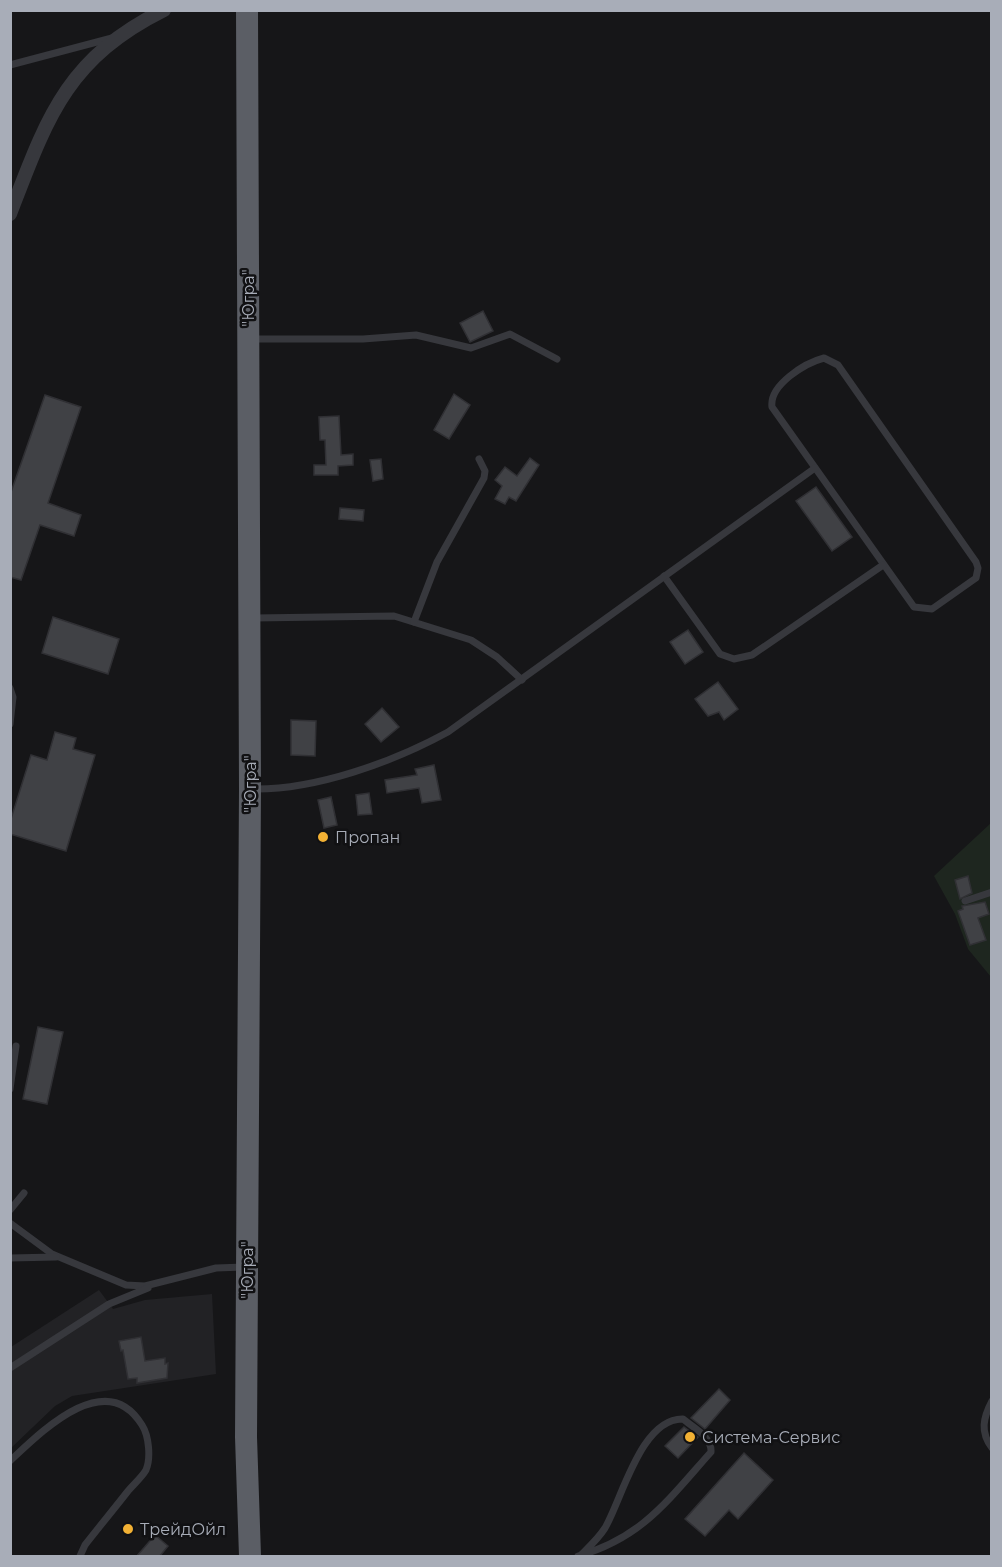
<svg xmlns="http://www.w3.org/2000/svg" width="1002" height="1567" viewBox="0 0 1002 1567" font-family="Montserrat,sans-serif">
<rect width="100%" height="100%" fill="#161618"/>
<!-- built -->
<path fill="#222225" d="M99,1290L113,1309L145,1300L212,1294L216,1374L72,1396L55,1406L11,1448V1347Z"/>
<!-- green -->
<path fill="#1e261f" d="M991,823V977L968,949L955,914L934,876Z"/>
<!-- building -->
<g fill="#404145" stroke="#303034" stroke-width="1.5">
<path d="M483,311L493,331L470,342L460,323Z"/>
<path d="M454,394L470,405L449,439L434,430Z"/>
<path d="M45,395L81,407L48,503L81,515L74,536L40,525L21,580L10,577V495Z"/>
<path d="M339,416L341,455L353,454V465L338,466V475H314V465H326L325,440H320L319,417Z"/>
<path d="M530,458L539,465L516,501L509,497L505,504L495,499L502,486L495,480L505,467L517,476Z"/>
<path d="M381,459L383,479L373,481L370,460Z"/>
<path d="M816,487L852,537L832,551L796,501Z"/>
<path d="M340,508L364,510L363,521L339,519Z"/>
<path d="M53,617L119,639L108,674L42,653Z"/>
<path d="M688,630L703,652L685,664L670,642Z"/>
<path d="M718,682L738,709L724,720L719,712L708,716L695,699Z"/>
<path d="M382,708L399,727L381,742L365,724Z"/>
<path d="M291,720L316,721L315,756L291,755Z"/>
<path d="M55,732L76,738L73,749L95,755L66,851L10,834V822L31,755L47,760Z"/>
<path d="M434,765L441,800L422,803L419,788L387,793L385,780L417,775L415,769Z"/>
<path d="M369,793L372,814L358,815L356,795Z"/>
<path d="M331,797L337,825L324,828L318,800Z"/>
<path d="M968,876L972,893L960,899L955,880Z"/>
<path d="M985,902L989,914L978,918L986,940L970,945L958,911L963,909L962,906Z"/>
<path d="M38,1027L63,1032L47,1104L23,1099Z"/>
<path d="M141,1337L145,1361L165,1358V1364L168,1363L167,1378L137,1383V1378L128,1379L123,1350L121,1351L119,1341Z"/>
<path d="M719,1389L730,1400L705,1429L691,1418Z"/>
<path d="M684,1427L698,1437L678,1458L665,1446Z"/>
<path d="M744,1453L773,1480L738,1519L729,1510L705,1536L685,1519Z"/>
<path d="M155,1535L168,1546L159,1557H136Z"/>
</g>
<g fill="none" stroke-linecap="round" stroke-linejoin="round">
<!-- service -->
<g stroke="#37383d" stroke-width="7">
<path d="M10,65L112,38"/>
<path d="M250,339H363L416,335L471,348L510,334L557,359"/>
<path d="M824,358L838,365L976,562L978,568L976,578L932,609L914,607L772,407C769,385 805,363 824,358Z"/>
<path d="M664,576L720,654L734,659L752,655L883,565"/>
<path d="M252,618L394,616L471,640L497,657L522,680"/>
<path d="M414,622L437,562L484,478L485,471L479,459"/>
<path d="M10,688L13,697L10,724"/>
<path d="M253,789C316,790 393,762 448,732L815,468"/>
<path d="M965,901L992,892"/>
<path d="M10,1089L16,1046"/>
<path d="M10,1210L24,1193"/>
<path d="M10,1223L52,1254L126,1285L145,1286L216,1268L244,1267"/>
<path d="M10,1258L56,1257"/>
<path d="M10,1368L109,1304L148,1288"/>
<path d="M992,1401C983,1418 980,1432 992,1448"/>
<path d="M10,1461C41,1432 106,1366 142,1425C149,1436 151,1458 146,1470C142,1477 134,1484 128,1491C114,1509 99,1527 85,1545L80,1556"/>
<path d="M578,1556C642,1538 668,1500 711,1452C712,1437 694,1428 683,1419C641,1418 622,1499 605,1528C598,1539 589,1547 580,1556"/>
</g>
<!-- minor -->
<path stroke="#37383d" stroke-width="14" d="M10,214C47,118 66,59 164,10"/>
<!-- trunk -->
<path stroke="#5b5e65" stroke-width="22" d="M247,10L250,789L246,1437L250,1556"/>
</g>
<!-- markers -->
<g fill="#f2b134" stroke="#111113" stroke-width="2">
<circle cx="323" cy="837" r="6"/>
<circle cx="690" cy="1437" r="6"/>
<circle cx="128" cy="1529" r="6"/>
</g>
<g text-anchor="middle" stroke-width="5" stroke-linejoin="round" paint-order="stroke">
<!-- street labels -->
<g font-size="16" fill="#a8adb8" stroke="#111113">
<text transform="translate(248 298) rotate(-90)" y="6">"Югра"</text>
<text transform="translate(250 784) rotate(-90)" y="6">"Югра"</text>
<text transform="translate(247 1270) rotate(-90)" y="6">"Югра"</text>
</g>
<!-- poi labels -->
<g font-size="16" fill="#a8adb8" stroke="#111113" text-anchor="start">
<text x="335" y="843">Пропан</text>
<text x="702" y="1443">Система-Сервис</text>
<text x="140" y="1535">ТрейдОйл</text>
</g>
</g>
<!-- border -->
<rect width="1002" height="1567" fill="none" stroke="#a8adb8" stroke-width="24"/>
</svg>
